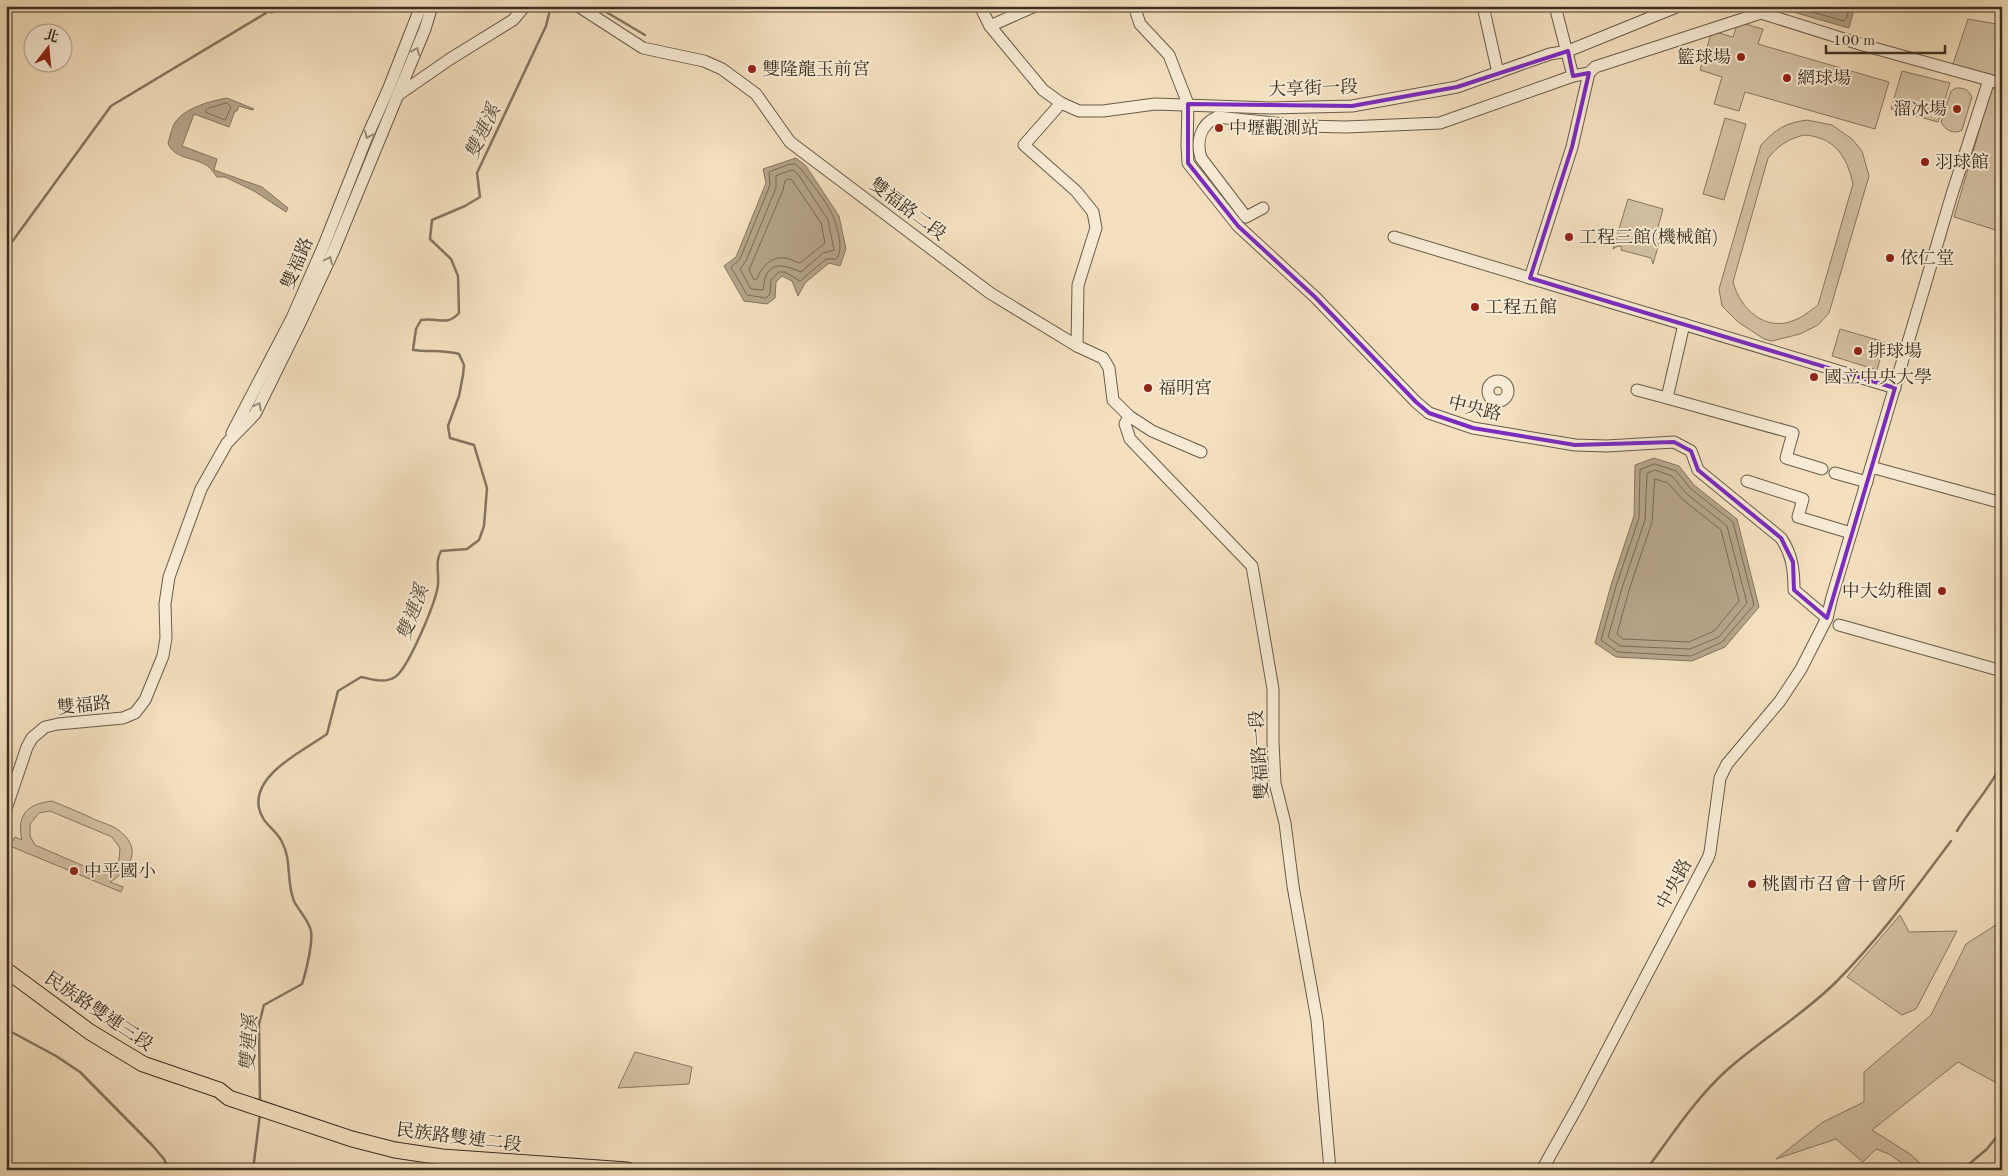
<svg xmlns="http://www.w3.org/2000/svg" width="2008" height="1176" viewBox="0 0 2008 1176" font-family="'Old Standard TT','Noto Serif TC',serif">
<rect width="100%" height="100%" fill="#f4e0bf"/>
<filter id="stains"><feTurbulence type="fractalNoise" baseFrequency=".004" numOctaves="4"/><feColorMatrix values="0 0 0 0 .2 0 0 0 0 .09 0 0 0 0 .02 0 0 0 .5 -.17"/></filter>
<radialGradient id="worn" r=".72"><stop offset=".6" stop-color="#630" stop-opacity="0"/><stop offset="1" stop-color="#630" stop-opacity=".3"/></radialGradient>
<!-- green -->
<g fill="#d4c2a4" stroke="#877862" fill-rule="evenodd">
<path d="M1968,19L2002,25V84L1951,70Z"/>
<path d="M1738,22L1763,29L1758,44L1889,82L1875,129L1745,92L1739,111L1714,104L1722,77L1700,70L1712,31L1733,37Z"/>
<path d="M1902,71L1950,83L1938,122L1891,109Z"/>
<path d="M1993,83L2002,86V232L1954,217Z"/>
<path d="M1956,88C1965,88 1968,89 1972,97L1962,130C1954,135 1945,130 1941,122L1951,91Z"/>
<path d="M1725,118L1746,124L1724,200L1703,194Z"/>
<path d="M1807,120L1832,125L1852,139L1862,151L1869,176L1829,313L1818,325L1800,334L1772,341L1764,339L1738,322L1722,306L1719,289L1761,145C1776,129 1785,123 1807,120ZM1804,135C1834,137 1847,156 1853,184L1818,305C1811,310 1803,317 1795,320C1766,333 1740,309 1733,282L1768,158C1779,145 1788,139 1804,135Z"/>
<path d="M1628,199L1663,209L1655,238L1660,240L1653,264L1651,258L1621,250L1622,247L1618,246L1613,249Z"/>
<path d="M1840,329L1885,342L1877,370L1832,356Z"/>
<path d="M52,801C67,807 81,813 96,820C103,823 111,825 117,829C143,847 132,868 110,882L123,887L121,892L10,846L15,837L22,840C16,814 28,804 52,801ZM50,811L112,837L120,848L119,860L107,871L100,873L35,845L30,836V824L39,813Z"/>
<path d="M1900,915L1909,932L1957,931L1916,1009L1902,1015L1847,977Z"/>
<path d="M2002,921V1086L1958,1062L1872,1130L1910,1154L1928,1170H1912L1889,1154L1876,1149L1863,1162L1836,1139L1776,1159L1823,1122L1864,1102V1072L1931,1015L1966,944Z"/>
<path d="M635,1052L692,1067L689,1084L618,1088Z"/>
</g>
<!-- water -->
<g fill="#b5a489" stroke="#84755f">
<path d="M1772,6H1855L1849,28Z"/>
<path d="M227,98L254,109L252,110L239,106L237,111H235L229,127L194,114L182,146L217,159L214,170L262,187L288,208L286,212L254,191L225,177H217C214,173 210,167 206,165C193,157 174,159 168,143C170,137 172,126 176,121C187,107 211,101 227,98Z"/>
<path d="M796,158L806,166L839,216L846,249L840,266L829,263L805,283L798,296L792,281L782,276L776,282L775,298L767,304L744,301L724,266L736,257L766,183L763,169Z"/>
<path d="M1654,458L1679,466L1694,485L1737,519L1759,607L1725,647L1692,661L1616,657L1595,643L1611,585L1634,516L1635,465Z"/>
</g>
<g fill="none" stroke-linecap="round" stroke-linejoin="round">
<!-- shore -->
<g stroke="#786a54" stroke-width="1">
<path d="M1791,6L1844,21L1846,19L1850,6"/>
<path d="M227,103L231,107L225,120L205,112L207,109Z"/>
<path d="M795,164L802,170C811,183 829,204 834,219C838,229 844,251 836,259H826L800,281L785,272H779L771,280L770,294L766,298L747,295L731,267L740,259L770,185L769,172L787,165Z"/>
<path d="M789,171L793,170L798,174L828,220L834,250L823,253L801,272C788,267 772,259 765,278C764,282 764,287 763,290L751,289L740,269L746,261L776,188V176Z"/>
<path d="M789,179L792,180L821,223L825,243L800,263C795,262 790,258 784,258C771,256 761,268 757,279L754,280L749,270L783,190L785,181Z"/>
<path d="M1655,464L1676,471L1691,489L1733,522L1754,605L1722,642L1691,656L1618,652L1601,640L1616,586L1639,518L1640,470Z"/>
<path d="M1655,470L1672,476L1687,494L1727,526L1747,603L1719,637L1690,649L1620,646L1608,637L1622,588L1645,520L1647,474Z"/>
<path d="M1655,479L1668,483L1682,499L1721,530L1739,601L1714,631L1689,642L1623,639L1617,634L1629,590L1652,522Z"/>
</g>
<!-- stream -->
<g stroke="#84755f" stroke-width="2.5">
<path d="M596,6L645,35"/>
<path d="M6,250L111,106L266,13"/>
<path d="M1957,831C1971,808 1989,789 2002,764"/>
<path d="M6,1029L56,1056L80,1072L152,1145L164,1159L169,1170"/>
<path d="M260,1104L259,1024L264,1005L302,984C306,972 313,943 311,931C309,921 299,911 294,901C286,882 292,860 282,842C276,829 262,824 259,808C252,774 305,750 327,734L338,691L361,677C372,679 384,684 395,677C408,669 437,600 438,584C439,571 435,562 441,551L467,549L479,540L484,526L487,488L474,445L450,438L448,426L459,396L463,375L464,365L459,354C444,350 428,352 413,350L416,329L421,320C438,317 446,327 459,313L458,276L451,259L430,239L432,220L465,206L480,197L477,173L546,26L551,6"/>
<path d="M253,1170L260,1114"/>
<path d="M1646,1170C1672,1135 1695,1099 1727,1070C1762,1039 1803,1015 1836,982C1879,939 1915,889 1951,841"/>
<path d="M1962,1170L1987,1149L2002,1130"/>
</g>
<defs>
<g id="minor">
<path d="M270,6L271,7"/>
<path d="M578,6L643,48L704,61L722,69L756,94L790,142L990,293L1077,346L1103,358L1109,368L1113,400L1129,416L1152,431L1201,452"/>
<path d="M980,6L990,26L1043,90L1061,103L1079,111H1103L1155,104L1271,108L1352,106L1457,87L1550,54L1568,51L1679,6"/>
<path d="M1134,6L1140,24L1169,55L1188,104L1187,146L1188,163L1238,226L1315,297L1416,402L1429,413L1473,428L1575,445L1607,446L1674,442L1691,451L1698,470L1781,538C1792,554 1794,570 1794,590L1827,618"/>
<path d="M1483,6L1498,73"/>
<path d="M1555,6L1573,76"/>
<path d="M990,26L1035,6"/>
<path d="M2002,84L1989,80L1952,194L1871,467L2002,503"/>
<path d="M398,95L450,59L513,20L525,6"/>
<path d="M1061,103L1024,145L1076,191L1093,212L1096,228L1078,285L1077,346"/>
<path d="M1263,208L1246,217L1201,158C1196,141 1200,125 1217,117L1304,126L1346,127L1440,123L1573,76L1589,73"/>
<path d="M1394,237L1530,278"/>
<circle cx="1498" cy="391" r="10"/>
<path d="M1895,388L1530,278L1572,147L1589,73L1595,67L1761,13L1863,45L1989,80"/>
<path d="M1637,390L1667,398L1684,324"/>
<path d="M1667,398L1793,433L1786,458L1822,469"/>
<path d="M1129,416L1125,424L1130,439L1252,566L1273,689V742L1275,783L1285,823L1293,886L1317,1020L1330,1170"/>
<path d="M232,433L292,318L324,245L366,139L388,90L421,6"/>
<path d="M1835,473L1867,482"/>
<path d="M1747,481L1803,499L1798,517L1851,533"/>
<path d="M1839,625L2002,671"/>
<path d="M6,809L27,747L32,738L45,727L58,724L123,718L135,713L145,700L163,656L166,638L165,604L169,577L201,489L227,443L255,414L300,323L334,250L425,29L432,6"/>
<path d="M1542,1170L1580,1102L1708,858L1710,852L1720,778L1727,764L1780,701L1801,669L1827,618L1832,597L1871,467"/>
</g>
<path id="major" d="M6,970L90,1032L143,1064L219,1090L229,1098L352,1139L395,1150L442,1157L627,1170"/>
</defs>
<!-- minor casing -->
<use href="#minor" stroke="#685b48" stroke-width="13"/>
<!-- major casing -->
<use href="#major" stroke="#3a2f20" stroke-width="17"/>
<!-- minor -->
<use href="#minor" stroke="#f8ebd5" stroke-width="11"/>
<!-- major -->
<use href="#major" stroke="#f4e0bf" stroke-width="15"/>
</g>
<!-- one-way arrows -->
<defs><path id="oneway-chevron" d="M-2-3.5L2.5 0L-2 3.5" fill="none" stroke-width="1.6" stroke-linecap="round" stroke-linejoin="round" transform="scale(1.25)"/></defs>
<g stroke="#998d7a">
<use href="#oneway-chevron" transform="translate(416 51) rotate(-67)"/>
<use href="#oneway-chevron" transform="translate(368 135) rotate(114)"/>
<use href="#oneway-chevron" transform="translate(329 260) rotate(-65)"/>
<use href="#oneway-chevron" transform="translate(258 406) rotate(-63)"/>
</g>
<!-- marked area -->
<path fill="none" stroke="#7b2cbf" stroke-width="4" stroke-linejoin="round" d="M1568,51L1573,76L1589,73L1572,147L1530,278L1895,388L1827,618L1794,590L1793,562L1781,538L1698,470L1691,451L1674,442L1575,445L1473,428L1429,413L1416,402L1315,297L1238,226L1188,163V104L1352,106L1457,87Z"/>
<!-- markers -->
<g fill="#8f2418" stroke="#f8ebd5" stroke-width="2">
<circle cx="1741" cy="57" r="5"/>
<circle cx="752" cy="69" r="5"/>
<circle cx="1787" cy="78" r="5"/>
<circle cx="1957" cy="109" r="5"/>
<circle cx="1219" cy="128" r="5"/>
<circle cx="1925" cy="162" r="5"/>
<circle cx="1569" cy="237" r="5"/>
<circle cx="1890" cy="258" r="5"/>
<circle cx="1475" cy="307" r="5"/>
<circle cx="1858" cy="351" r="5"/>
<circle cx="1814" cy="377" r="5"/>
<circle cx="1148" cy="388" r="5"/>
<circle cx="1942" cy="591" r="5"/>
<circle cx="74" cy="871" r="5"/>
<circle cx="1752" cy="884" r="5"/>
</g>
<g text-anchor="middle" stroke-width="4" stroke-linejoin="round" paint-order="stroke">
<!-- poi labels -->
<g font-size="18" fill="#3a2f20" stroke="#f8ebd5" text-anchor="start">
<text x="1731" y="63" text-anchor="end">籃球場</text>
<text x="762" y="75">雙隆龍玉前宮</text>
<text x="1797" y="84">網球場</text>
<text x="1947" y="115" text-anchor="end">溜冰場</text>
<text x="1229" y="134">中壢觀測站</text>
<text x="1935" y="168">羽球館</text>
<text x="1579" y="243">工程三館(機械館)</text>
<text x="1900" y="264">依仁堂</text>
<text x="1485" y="313">工程五館</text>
<text x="1868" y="357">排球場</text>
<text x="1824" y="383">國立中央大學</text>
<text x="1158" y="394">福明宮</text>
<text x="1932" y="597" text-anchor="end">中大幼稚園</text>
<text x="84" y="877">中平國小</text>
<text x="1762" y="890">桃園市召會十會所</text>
</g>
<!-- street labels -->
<g font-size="18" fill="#3a2f20" stroke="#f8ebd5">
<text transform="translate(1313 88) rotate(-2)" y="6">大享街一段</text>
<text transform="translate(908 209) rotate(37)" y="6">雙福路二段</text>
<text transform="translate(297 263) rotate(-67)" y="6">雙福路</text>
<text transform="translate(1475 408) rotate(14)" y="6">中央路</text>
<text transform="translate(84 705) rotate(-6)" y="6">雙福路</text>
<text transform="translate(1259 755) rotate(-94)" y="6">雙福路一段</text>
<text transform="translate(1674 884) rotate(-62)" y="6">中央路</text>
<text transform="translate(99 1011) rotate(34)" y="6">民族路雙連三段</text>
<text transform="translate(459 1137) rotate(7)" y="6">民族路雙連二段</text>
</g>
<!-- water labels -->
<g font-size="19" font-style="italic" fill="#594c3a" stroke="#f8ebd5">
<text transform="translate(482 131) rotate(-65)" y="7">雙連溪</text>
<text transform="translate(412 612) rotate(-70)" y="7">雙連溪</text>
<text transform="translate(248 1043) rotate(-87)" y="7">雙連溪</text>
</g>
</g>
<!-- margin -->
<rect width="2008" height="1176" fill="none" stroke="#f4e0bf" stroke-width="25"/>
<rect x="8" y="8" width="1993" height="1161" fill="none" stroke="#3a2f20" stroke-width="2.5"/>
<rect x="12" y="12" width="1983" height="1151" fill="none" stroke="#3a2f20"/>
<!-- north arrow -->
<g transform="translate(48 48) rotate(16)"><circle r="24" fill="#f8ebd5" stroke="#aca08d"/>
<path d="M0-4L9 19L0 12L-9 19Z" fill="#8f2418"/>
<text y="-8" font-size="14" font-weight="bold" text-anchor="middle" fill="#3a2f20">北</text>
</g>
<!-- scale -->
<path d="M1826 45v8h119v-8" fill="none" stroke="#3a2f20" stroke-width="2.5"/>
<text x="1833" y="45" font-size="15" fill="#3a2f20" stroke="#f8ebd5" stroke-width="4" paint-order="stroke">100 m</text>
<rect width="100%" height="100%" filter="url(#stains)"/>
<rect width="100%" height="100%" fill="url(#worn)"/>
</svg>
